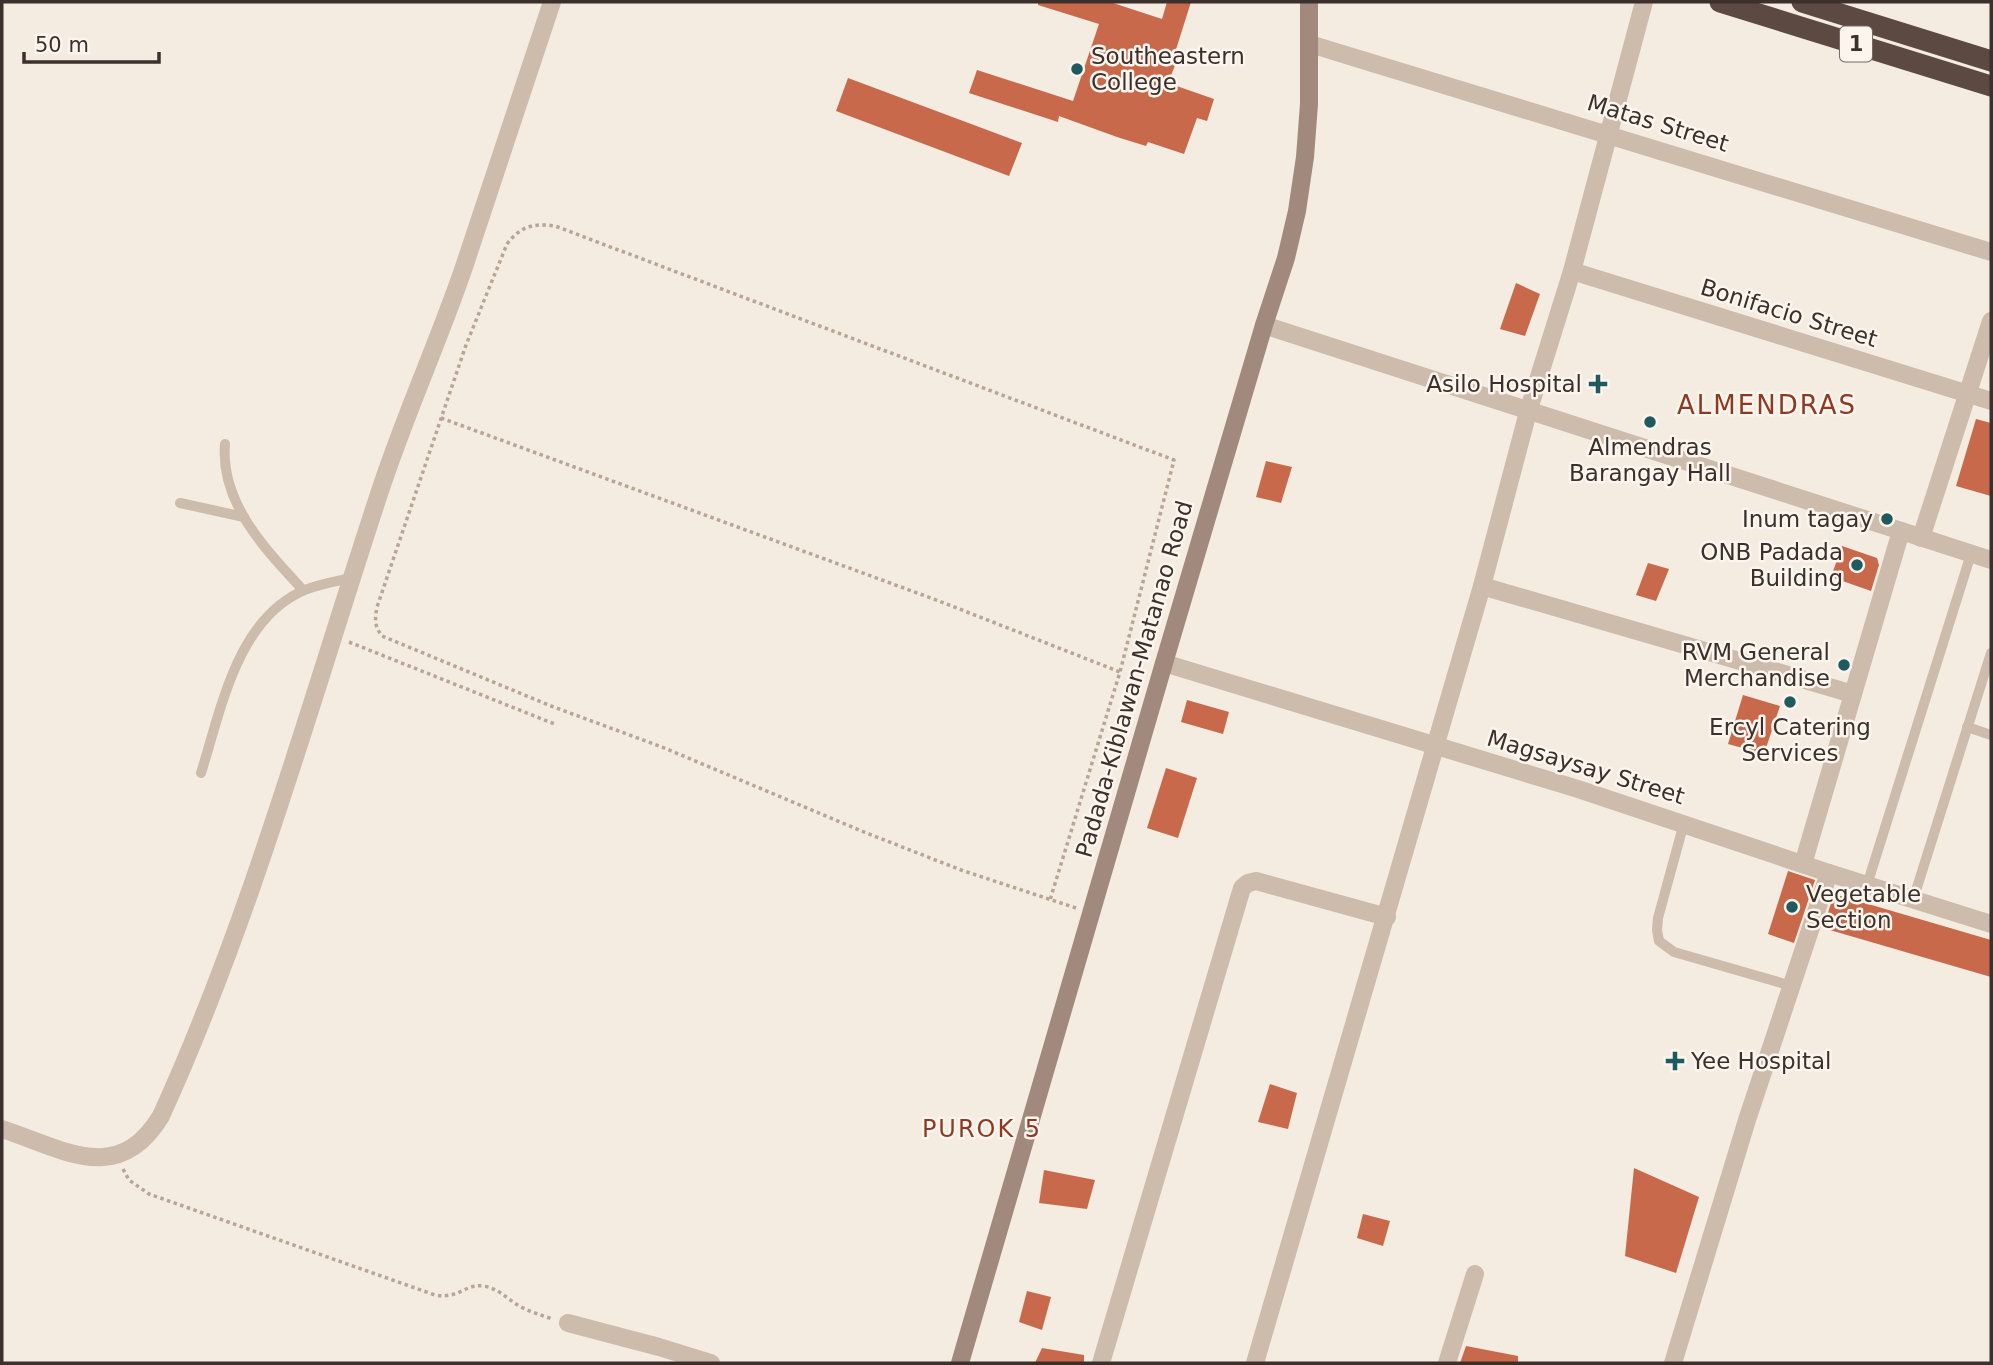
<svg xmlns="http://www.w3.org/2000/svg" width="1993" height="1365" viewBox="0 0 1993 1365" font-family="'DejaVu Sans',sans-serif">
<rect width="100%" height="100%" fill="#f4ebe1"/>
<!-- building -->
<g fill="#c8694b">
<path d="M1038,2H1110L1162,19L1167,2H1191L1172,62L1176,63L1168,83L1214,99L1207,121L1197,118L1184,154L1148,142L1146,146L1117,137L1059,116L1058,122L969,93L977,70L1073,101L1099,24L1038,5Z"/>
<path d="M848,78L1022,143L1009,176L836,111Z"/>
<path d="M1516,283L1540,294L1525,336L1500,329Z"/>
<path d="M1976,419L1991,423V496L1956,486Z"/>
<path d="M1266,461L1292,467L1281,503L1256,497Z"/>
<path d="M1842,546L1877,558L1879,565L1871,591L1831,577Z"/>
<path d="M1648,563L1669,569L1656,601L1636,595Z"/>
<path d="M1743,695L1780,706L1764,754L1728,744Z"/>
<path d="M1187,700L1229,712L1223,734L1181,722Z"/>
<path d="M1166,768L1197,778L1178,838L1147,828Z"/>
<path d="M1788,871L1815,880L1794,943L1768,934Z"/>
<path d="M1834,894L1991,940V977L1823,928Z"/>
<path d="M1270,1084L1297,1093L1288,1129L1258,1122Z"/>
<path d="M1634,1168L1699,1197L1676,1273L1625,1256Z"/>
<path d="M1044,1170L1095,1180L1087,1209L1039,1203Z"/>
<path d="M1363,1214L1390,1221L1383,1246L1357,1238Z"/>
<path d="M1027,1291L1051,1297L1042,1330L1019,1322Z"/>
<path d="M1466,1346L1518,1356V1363H1460Z"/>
<path d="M1042,1348L1084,1355V1363H1035Z"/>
</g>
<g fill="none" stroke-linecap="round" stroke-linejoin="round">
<!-- path -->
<g stroke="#b9a596" stroke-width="3.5" stroke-dasharray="3.5 3.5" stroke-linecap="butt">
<path d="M441,418L939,601L1120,672L1050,900"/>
<path d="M349,642L557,725"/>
<path d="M1076,908L961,870L864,832L662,747L551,706L382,636C374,626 375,619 377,607L466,345L507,244C521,226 533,223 555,226L1174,460L1120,672"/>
<path d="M123,1169L129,1180L149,1194L435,1295C460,1299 464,1284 483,1286C499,1288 508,1300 521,1307C531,1312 541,1315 552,1319"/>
</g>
<!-- lane -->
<g stroke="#cdbbac" stroke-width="10">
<path d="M225,444C220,503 266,550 303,590"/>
<path d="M180,503L244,517"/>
<path d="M1967,727L1991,735"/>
<path d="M201,773C221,710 237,618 305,590C320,584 337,581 352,578"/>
<path d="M1684,823L1658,918L1657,930L1659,941L1674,952L1792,986"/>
<path d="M1867,885L1971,554"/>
<path d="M1913,900L1991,653"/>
</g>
<!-- street -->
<g stroke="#cdbbac" stroke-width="18">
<path d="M1310,44L1991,252"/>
<path d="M1572,271L1991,401"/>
<path d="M1264,325L1991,560"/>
<path d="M1921,538L1991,321"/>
<path d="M1482,586L1853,694"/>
<path d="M1164,663L1578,789L1829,873L1991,924"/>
<path d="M1803,864L1901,531"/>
<path d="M2,1129C63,1149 118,1187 161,1116C252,916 310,703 379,494C404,417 438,343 464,267C494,179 522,90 552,2"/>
<path d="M568,1323L659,1347L711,1363"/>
<path d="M1101,1363L1242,888L1248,883L1256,881L1387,917"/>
<path d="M1255,1363L1482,586L1528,412L1572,271L1644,2"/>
<path d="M1447,1363L1475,1274"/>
<path d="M1673,1363L1747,1120L1829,873"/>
</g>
<!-- secondary -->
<path stroke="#a18a7d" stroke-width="18" d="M960,1363L1164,663L1264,325L1286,258L1297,211L1305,157L1309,104V2"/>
<!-- highway -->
<g stroke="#5c4a42" stroke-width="21">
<path d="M1720,2L1991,86"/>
<path d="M1802,2L1991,61"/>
</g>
</g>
<!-- markers -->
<g fill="#1f5a5e" stroke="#fbf5ee" stroke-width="2.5">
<circle cx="1077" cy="69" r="7"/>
<path d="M1594.5 373.5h7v7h7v7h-7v7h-7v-7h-7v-7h7z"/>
<circle cx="1650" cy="422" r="7"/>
<circle cx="1887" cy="519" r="7"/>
<circle cx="1857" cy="565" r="7"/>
<circle cx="1844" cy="665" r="7"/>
<circle cx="1790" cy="702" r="7"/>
<circle cx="1792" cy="907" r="7"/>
<path d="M1671.5 1050.5h7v7h7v7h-7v7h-7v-7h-7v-7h7z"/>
</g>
<g text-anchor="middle" stroke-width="5" stroke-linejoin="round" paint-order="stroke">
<!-- shield labels -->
<rect fill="#fbf5ee" stroke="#756b66" stroke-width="2" x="1840" y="26.5" width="32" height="35" rx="5"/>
<g font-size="21" font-weight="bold" fill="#3b302b">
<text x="1856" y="51">1</text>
</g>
<!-- poi labels -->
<g font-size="23" fill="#3b302b" stroke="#fbf5ee" text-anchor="end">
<text x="1091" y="64" text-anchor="start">Southeastern<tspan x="1091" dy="26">College</tspan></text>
<text x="1582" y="392">Asilo Hospital</text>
<text x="1650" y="455" text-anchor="middle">Almendras<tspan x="1650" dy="26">Barangay Hall</tspan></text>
<text x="1873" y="527">Inum tagay</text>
<text x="1843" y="560">ONB Padada<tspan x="1843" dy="26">Building</tspan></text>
<text x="1830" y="660">RVM General<tspan x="1830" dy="26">Merchandise</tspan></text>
<text x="1790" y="735" text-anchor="middle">Ercyl Catering<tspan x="1790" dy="26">Services</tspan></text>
<text x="1806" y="902" text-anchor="start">Vegetable<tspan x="1806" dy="26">Section</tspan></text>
<text x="1691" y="1069" text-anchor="start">Yee Hospital</text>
</g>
<!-- street labels -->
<g font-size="23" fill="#3b302b" stroke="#fbf5ee">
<text transform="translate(1658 123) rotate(17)" y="8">Matas Street</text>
<text transform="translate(1789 313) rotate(17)" y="8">Bonifacio Street</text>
<text transform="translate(1134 679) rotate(-74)" y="8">Padada-Kiblawan-Matanao Road</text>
<text transform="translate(1586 767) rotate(17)" y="8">Magsaysay Street</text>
</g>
<!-- neighbourhood labels -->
<g font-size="24" letter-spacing="2" fill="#8c3b22" stroke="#fbf5ee">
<text x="982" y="1137">PUROK 5</text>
</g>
<!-- quarter labels -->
<g font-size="26" letter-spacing="2" fill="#8c3b22" stroke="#fbf5ee">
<text x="1767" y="414">ALMENDRAS</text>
</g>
</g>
<!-- border -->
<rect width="1993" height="1365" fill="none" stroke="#3b302b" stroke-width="7"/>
<!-- scale -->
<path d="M24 52v10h135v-10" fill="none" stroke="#3b302b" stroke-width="3.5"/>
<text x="35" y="52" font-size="21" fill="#3b302b" stroke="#fbf5ee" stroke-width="5" paint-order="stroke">50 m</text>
</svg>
